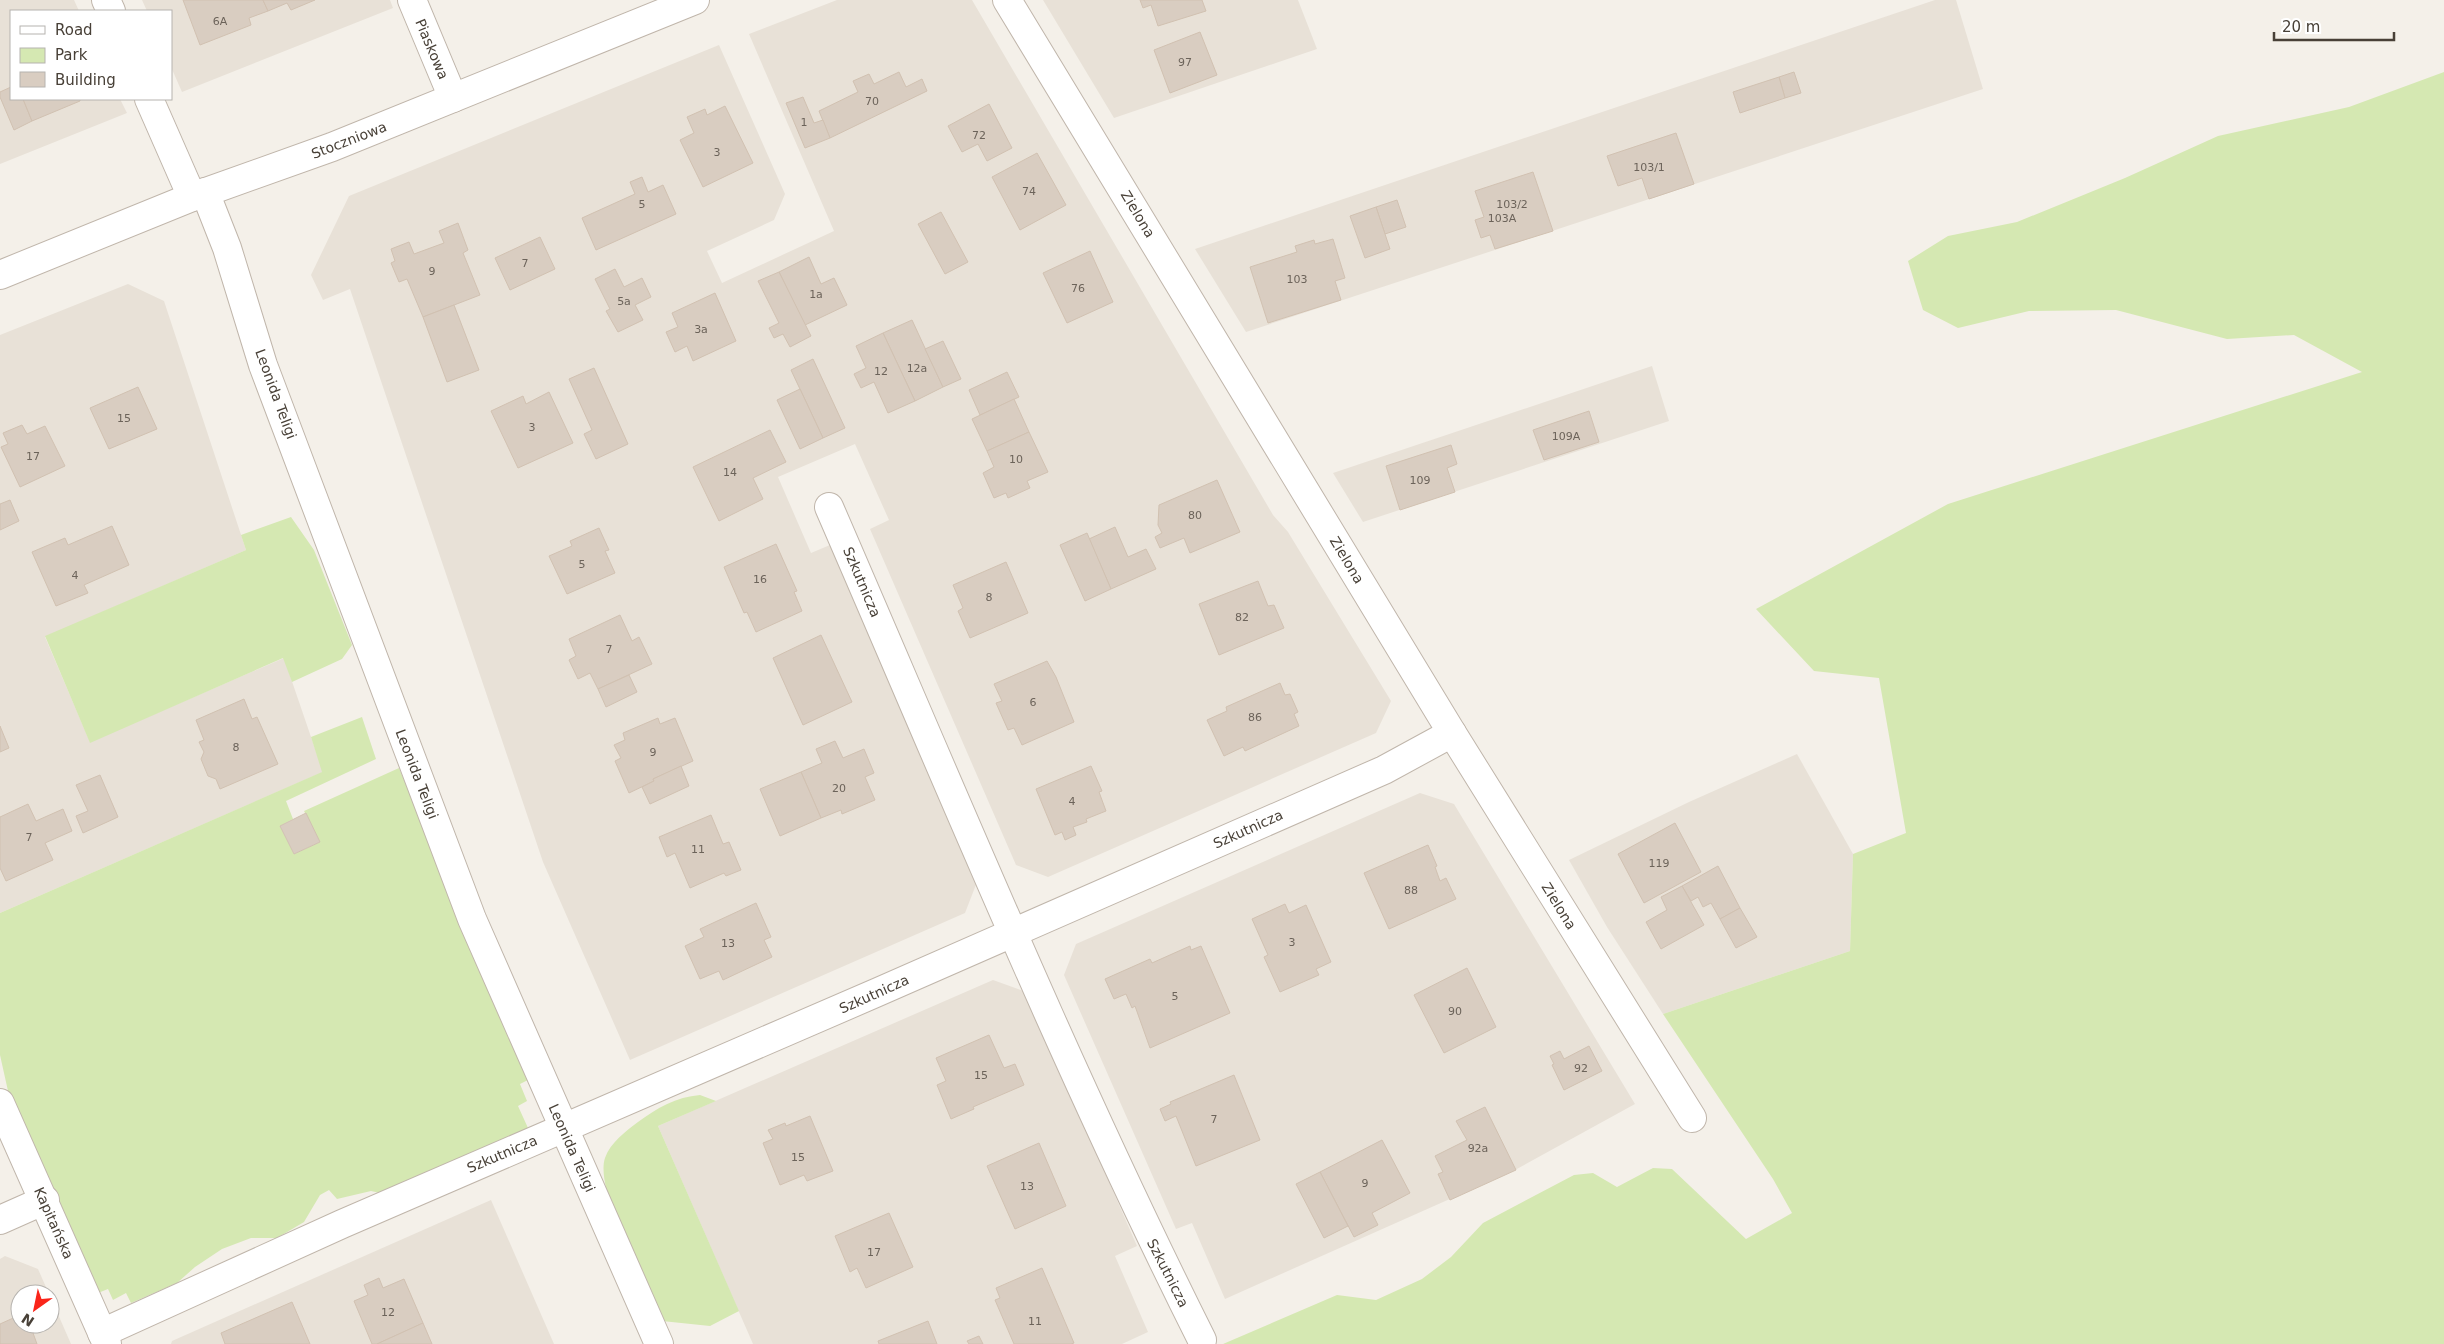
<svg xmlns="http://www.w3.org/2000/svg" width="2444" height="1344" viewBox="0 0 2444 1344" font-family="'DejaVu Sans',sans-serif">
<rect width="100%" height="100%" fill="#f4f0e9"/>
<!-- residential -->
<g fill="#e8e1d7">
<path d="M0,0H74L79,11H11V99H120L127,113L0,164Z"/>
<path d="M142,0H390L393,8L182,92L171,67V11H147Z"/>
<path d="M837,0H972L1273,515L1288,532L1391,701L1376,733L1048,877L1016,865L870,529L889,520L855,444L778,477L811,553L830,545L977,882L965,913L630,1060L543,862L350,289L323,300L311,275L349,196L719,45L785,194L774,220L707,251L722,283L834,231L749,34Z"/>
<path d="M1043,0H1298L1317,49L1114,118Z"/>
<path d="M1935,0H1956L1983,89L1246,332L1195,249Z"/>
<path d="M128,284L164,301L246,550L45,637L90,742L284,658L323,772L0,913V335Z"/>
<path d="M1652,366L1669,421L1363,522L1333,473Z"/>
<path d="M1797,754L1853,854L1850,951L1663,1014L1607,927L1569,860L1689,802Z"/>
<path d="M1420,793L1454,804L1635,1104L1515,1170L1225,1299L1192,1223L1176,1229L1064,975L1076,944Z"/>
<path d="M993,980L1026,992L1137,1246L1115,1256L1148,1332L1122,1344H753L658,1126Z"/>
<path d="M491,1200L554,1344H171L172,1341Z"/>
<path d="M5,1256L38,1269L49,1294H20V1324H50V1296L71,1344H0V1259Z"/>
</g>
<!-- green -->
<g fill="#d5e8b2">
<path d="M2444,72V1344H1223L1337,1295L1376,1300L1422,1279L1451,1257L1483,1223L1574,1175L1593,1173L1617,1187L1653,1168L1672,1169L1746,1239L1792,1213L1773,1179L1663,1014L1850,951L1853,854L1906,833L1879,678L1814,671L1756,609L1948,504L2362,372L2294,335L2227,339L2116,310L2029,311L1958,328L1923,310L1908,261L1948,236L2017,222L2125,178L2218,136L2349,107Z"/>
<path d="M291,517L314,550L352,645L342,659L292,682L283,658L90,743L45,636L246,550L241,535Z"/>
<path d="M362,717L376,759L286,801L293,819L280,826L294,854L320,842L304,811L399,768L528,1080L520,1084L527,1101L518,1106L528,1128L502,1142L380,1193L371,1191L337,1199L329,1190L320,1195L304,1222L277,1238H251L222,1249L195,1267L177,1283L131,1303L126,1293L113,1300L108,1289L98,1293L8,1091L0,1055V913L322,772L311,737Z"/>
<path d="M700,1095L716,1101L658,1126L739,1311L710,1326L662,1321C647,1288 594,1190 605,1158C610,1143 626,1131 638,1122C657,1108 676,1097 700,1095Z"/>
</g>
<!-- building -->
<g fill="#d9cdc1" stroke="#d1c1b1">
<path d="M183,0H263L268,11L249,18L251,25L200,45Z"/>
<path d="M263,0H315L291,10L287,3L268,11Z"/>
<path d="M1140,0H1202L1206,11L1158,26L1151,5L1143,8Z"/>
<path d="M1200,32L1217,75L1170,93L1154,50Z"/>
<path d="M899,72L906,87L922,79L927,91L830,138L819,111L858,92L853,81L869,74L874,84Z"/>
<path d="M1794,72L1801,93L1785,98L1779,77Z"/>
<path d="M1779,77L1785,98L1740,113L1733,92Z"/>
<path d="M11,87V99H23L32,121L14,130L0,97V92Z"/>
<path d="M803,97L814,123L823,120L830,138L805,148L786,103Z"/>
<path d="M23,99H80V101L32,121Z"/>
<path d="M989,104L1012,148L987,161L978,144L962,152L948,126Z"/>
<path d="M725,106L753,163L703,187L680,140L694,133L687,117L705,109L707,115Z"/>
<path d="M1676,133L1694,184L1649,199L1642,178L1618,186L1607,156Z"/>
<path d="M1037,153L1066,205L1020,230L992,177Z"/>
<path d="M1533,172L1553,231L1495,249L1490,235L1481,238L1475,220L1484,217L1475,191Z"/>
<path d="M642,177L648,192L663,185L676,214L596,250L582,218L635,194L630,182Z"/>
<path d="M1397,200L1406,227L1385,234L1376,207Z"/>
<path d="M1376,207L1390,249L1365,258L1350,216Z"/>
<path d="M941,212L968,262L945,274L918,224Z"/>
<path d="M458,223L468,250L463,253L480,295L423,317L407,279L399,282L391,263L395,261L391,249L409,242L414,254L444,243L439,231Z"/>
<path d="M540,237L555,269L510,290L495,258Z"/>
<path d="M1333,239L1345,278L1335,281L1341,300L1268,323L1250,267L1297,252L1295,246L1314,240L1315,244Z"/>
<path d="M1090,251L1113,302L1067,323L1043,273Z"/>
<path d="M809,257L821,284L834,278L847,305L805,325L779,272Z"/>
<path d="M615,269L624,287L642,278L651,297L635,305L643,320L618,332L606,311L610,309L595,279Z"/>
<path d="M779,272L811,336L790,347L783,334L774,338L769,328L779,323L758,281Z"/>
<path d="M715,293L736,341L693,361L687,346L675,352L666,332L678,327L672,313Z"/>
<path d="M454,305L479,370L447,382L423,317Z"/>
<path d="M912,320L943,387L915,401L883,333Z"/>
<path d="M883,333L915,401L888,413L874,382L861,388L854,374L866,368L856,346Z"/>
<path d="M943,341L961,379L943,387L925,349Z"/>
<path d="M813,359L845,428L823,438L791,370Z"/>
<path d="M594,368L628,444L596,459L584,434L592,430L569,379Z"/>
<path d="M1007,372L1019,397L980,415L969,390Z"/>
<path d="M138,387L157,429L109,449L90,408Z"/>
<path d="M800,389L823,438L800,449L777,400Z"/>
<path d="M549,392L573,443L518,468L491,411L523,396L526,404Z"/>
<path d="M1014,399L1029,432L987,451L972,419Z"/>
<path d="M1589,411L1599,442L1544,460L1533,430Z"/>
<path d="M22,425L27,434L45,426L65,466L20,487L1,447L8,444L3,433Z"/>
<path d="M770,430L786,462L753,478L763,499L719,521L693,467Z"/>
<path d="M1029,432L1048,472L1027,481L1030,488L1008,498L1006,493L994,498L983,473L994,467L987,451Z"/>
<path d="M1451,445L1457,464L1447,468L1455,492L1400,510L1386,466Z"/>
<path d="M1217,480L1240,532L1190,553L1184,538L1160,548L1155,537L1162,533L1158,525L1159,505Z"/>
<path d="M10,500L19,521L0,530V504Z"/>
<path d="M112,526L129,565L84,585L88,593L56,606L32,552L65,538L68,545Z"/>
<path d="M1115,527L1128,557L1146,549L1156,569L1111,589L1089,539Z"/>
<path d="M599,528L609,550L605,551L615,573L567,594L549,556L572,546L570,541Z"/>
<path d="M1087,533L1111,589L1085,601L1060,545Z"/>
<path d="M776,544L797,591L794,592L802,611L756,632L747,612L744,613L724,567Z"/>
<path d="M1006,562L1028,613L970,638L958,611L963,608L953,585Z"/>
<path d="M1258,581L1268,606L1274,605L1284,628L1219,655L1199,604Z"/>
<path d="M620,615L632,641L639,637L652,664L598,689L590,673L578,679L569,660L576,656L569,639Z"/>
<path d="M821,635L852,702L803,725L773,658Z"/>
<path d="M1047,661L1056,677L1074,722L1022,745L1014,728L1008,730L996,703L1002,701L994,684Z"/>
<path d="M629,675L637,692L606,707L598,689Z"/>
<path d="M1280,683L1285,695L1290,694L1298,712L1294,714L1299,726L1245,751L1243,747L1224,756L1207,720L1227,711L1226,707Z"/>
<path d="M244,699L252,719L257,717L278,764L220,789L216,779L208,776L201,759L204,752L199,742L204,740L196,720Z"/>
<path d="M658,718L660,724L675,718L693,761L653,779L654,781L629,793L615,761L621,758L614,745L625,740L623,733Z"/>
<path d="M0,726L9,748L0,752Z"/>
<path d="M835,741L843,758L864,749L874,773L865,777L875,800L842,814L841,810L821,818L801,772L822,763L816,749Z"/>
<path d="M681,766L689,786L650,804L642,787L654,781L653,779Z"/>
<path d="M1091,766L1102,791L1099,792L1106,811L1086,819L1087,822L1073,827L1076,835L1065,840L1062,832L1055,835L1036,789Z"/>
<path d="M801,772L821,818L780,836L760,789Z"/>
<path d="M100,775L118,817L83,833L76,816L88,811L76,785Z"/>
<path d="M28,804L36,821L63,809L72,831L45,843L53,860L6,881L0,868V817Z"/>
<path d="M306,813L320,842L294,854L280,826Z"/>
<path d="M711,815L723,844L729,842L741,870L726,876L724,873L690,888L675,853L667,857L659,837Z"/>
<path d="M1675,823L1701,872L1644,903L1618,854Z"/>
<path d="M1428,845L1437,866L1435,867L1440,881L1446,878L1456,899L1389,929L1364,873Z"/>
<path d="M1718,866L1740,908L1720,919L1711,903L1703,907L1698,897L1691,901L1682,886Z"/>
<path d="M1682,886L1704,925L1661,949L1646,922L1667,910L1661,897Z"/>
<path d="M756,903L771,937L764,940L772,957L723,980L719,971L700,979L685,946L704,937L700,929Z"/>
<path d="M1285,904L1289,913L1306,905L1331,962L1316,969L1319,975L1280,992L1264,957L1268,955L1252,919Z"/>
<path d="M1740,908L1757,937L1736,948L1720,919Z"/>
<path d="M1190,946L1191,950L1201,946L1230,1013L1150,1048L1135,1006L1132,1008L1126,994L1114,999L1105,979L1150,959L1152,963Z"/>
<path d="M1467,968L1496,1027L1444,1053L1414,995Z"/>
<path d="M989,1035L1004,1068L1015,1064L1024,1085L973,1107L974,1109L951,1119L937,1085L946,1081L936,1058Z"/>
<path d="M1589,1046L1602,1071L1564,1090L1552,1065L1554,1064L1550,1056L1560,1051L1564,1059Z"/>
<path d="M1234,1075L1260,1140L1196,1166L1176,1116L1165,1121L1160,1109L1171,1104L1170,1102Z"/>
<path d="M1485,1107L1516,1170L1450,1200L1438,1174L1443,1172L1435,1156L1467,1140L1456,1121Z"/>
<path d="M810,1116L833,1171L807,1181L804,1175L780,1185L763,1143L773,1139L768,1130L785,1123L786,1126Z"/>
<path d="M1382,1140L1410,1193L1372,1213L1378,1225L1354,1237L1320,1172Z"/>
<path d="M1039,1143L1066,1206L1015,1229L987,1166Z"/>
<path d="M1320,1172L1348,1226L1324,1238L1296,1184Z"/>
<path d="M889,1213L913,1267L866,1288L857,1268L850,1272L835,1236Z"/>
<path d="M1042,1268L1074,1343L1071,1344H1014L995,1300L1000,1298L996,1288Z"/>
<path d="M379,1278L383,1288L404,1279L423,1323L377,1344H372L354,1301L368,1295L364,1285Z"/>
<path d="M292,1302L310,1344H225L221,1333Z"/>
<path d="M20,1315V1324H35L38,1331L33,1333L37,1344H0V1324Z"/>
<path d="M928,1321L937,1344H879L878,1341Z"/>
<path d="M423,1323L432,1344H377Z"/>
<path d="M979,1336L983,1344H969L967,1341Z"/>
</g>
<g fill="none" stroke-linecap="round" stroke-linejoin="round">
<defs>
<g id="street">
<path d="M106,0L111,11"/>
<path d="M412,0L453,98"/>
<path d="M1007,0L1452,733L1692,1118"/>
<path d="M149,99L192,197"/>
<path d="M205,192L227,248L263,365L472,919L659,1344"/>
<path d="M0,275L192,197L332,147L695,0"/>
<path d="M829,507C950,786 1066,1069 1202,1340"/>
<path d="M0,1103L107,1344"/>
<path d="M0,1220L45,1200"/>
<path d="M102,1333L342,1224L878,992L1384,770L1452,733"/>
</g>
</defs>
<!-- street casing -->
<use href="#street" stroke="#c0b6ab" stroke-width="30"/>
<!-- street -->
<use href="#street" stroke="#fff" stroke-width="28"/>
</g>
<g text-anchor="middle" stroke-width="4" stroke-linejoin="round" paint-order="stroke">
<!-- number labels -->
<g font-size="11" fill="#6c635a">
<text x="220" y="25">6A</text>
<text x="1185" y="66">97</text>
<text x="872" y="105">70</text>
<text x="804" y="126">1</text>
<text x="979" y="139">72</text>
<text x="717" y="156">3</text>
<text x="1649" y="171">103/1</text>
<text x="1029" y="195">74</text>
<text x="642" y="208">5</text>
<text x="1512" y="208">103/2</text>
<text x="1502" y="222">103A</text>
<text x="525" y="267">7</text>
<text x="432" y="275">9</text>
<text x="1297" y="283">103</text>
<text x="1078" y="292">76</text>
<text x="816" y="298">1a</text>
<text x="624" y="305">5a</text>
<text x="701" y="333">3a</text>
<text x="917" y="372">12a</text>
<text x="881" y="375">12</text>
<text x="124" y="422">15</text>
<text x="532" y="431">3</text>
<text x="1566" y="440">109A</text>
<text x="33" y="460">17</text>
<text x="1016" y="463">10</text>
<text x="730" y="476">14</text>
<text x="1420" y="484">109</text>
<text x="1195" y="519">80</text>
<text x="582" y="568">5</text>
<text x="75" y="579">4</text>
<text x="760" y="583">16</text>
<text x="989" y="601">8</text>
<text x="1242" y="621">82</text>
<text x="609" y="653">7</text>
<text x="1033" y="706">6</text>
<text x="1255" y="721">86</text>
<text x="236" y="751">8</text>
<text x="653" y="756">9</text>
<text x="839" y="792">20</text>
<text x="1072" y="805">4</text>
<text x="29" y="841">7</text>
<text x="698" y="853">11</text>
<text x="1659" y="867">119</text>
<text x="1411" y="894">88</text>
<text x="1292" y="946">3</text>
<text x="728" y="947">13</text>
<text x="1175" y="1000">5</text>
<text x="1455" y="1015">90</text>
<text x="1581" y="1072">92</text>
<text x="981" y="1079">15</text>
<text x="1214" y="1123">7</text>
<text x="1478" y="1152">92a</text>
<text x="798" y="1161">15</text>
<text x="1365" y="1187">9</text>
<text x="1027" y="1190">13</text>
<text x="874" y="1256">17</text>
<text x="388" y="1316">12</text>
<text x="1035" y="1325">11</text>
</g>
<!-- street labels -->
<g font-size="14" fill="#484037" stroke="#fff">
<text transform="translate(432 49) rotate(67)" y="5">Piaskowa</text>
<text transform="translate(349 140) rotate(-21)" y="5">Stoczniowa</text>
<text transform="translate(1138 214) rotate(59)" y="5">Zielona</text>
<text transform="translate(276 394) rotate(70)" y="5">Leonida Teligi</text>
<text transform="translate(1347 560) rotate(59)" y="5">Zielona</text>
<text transform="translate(862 582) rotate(67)" y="5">Szkutnicza</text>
<text transform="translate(417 774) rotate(69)" y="5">Leonida Teligi</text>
<text transform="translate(1248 829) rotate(-24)" y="5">Szkutnicza</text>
<text transform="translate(1559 906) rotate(58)" y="5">Zielona</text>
<text transform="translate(874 994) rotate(-24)" y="5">Szkutnicza</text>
<text transform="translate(572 1148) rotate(66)" y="5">Leonida Teligi</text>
<text transform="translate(502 1154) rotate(-23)" y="5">Szkutnicza</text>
<text transform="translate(54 1223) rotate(66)" y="5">Kapitańska</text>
<text transform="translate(1168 1273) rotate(63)" y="5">Szkutnicza</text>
</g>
</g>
<!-- legend -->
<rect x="10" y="10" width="162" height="90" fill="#ffffff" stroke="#b6b3af"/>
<rect x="20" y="26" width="25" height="8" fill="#ffffff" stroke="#b6b3af"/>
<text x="55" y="35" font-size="15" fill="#484037">Road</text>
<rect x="20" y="48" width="25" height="15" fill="#d5e8b2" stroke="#b6b3af"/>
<text x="55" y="60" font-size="15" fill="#484037">Park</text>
<rect x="20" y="72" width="25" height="15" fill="#d9cdc1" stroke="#b6b3af"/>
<text x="55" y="85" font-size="15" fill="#484037">Building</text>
<!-- north arrow -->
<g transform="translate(35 1309) rotate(213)"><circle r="24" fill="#ffffff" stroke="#b6b3af"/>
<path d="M0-4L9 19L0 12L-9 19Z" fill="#fa251a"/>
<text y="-8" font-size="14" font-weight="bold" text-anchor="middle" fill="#484037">N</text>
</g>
<!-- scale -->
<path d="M2274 32v8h120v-8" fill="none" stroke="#484037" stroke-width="2.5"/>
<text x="2282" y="32" font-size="15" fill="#484037" stroke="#ffffff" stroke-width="4" paint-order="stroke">20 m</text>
</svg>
